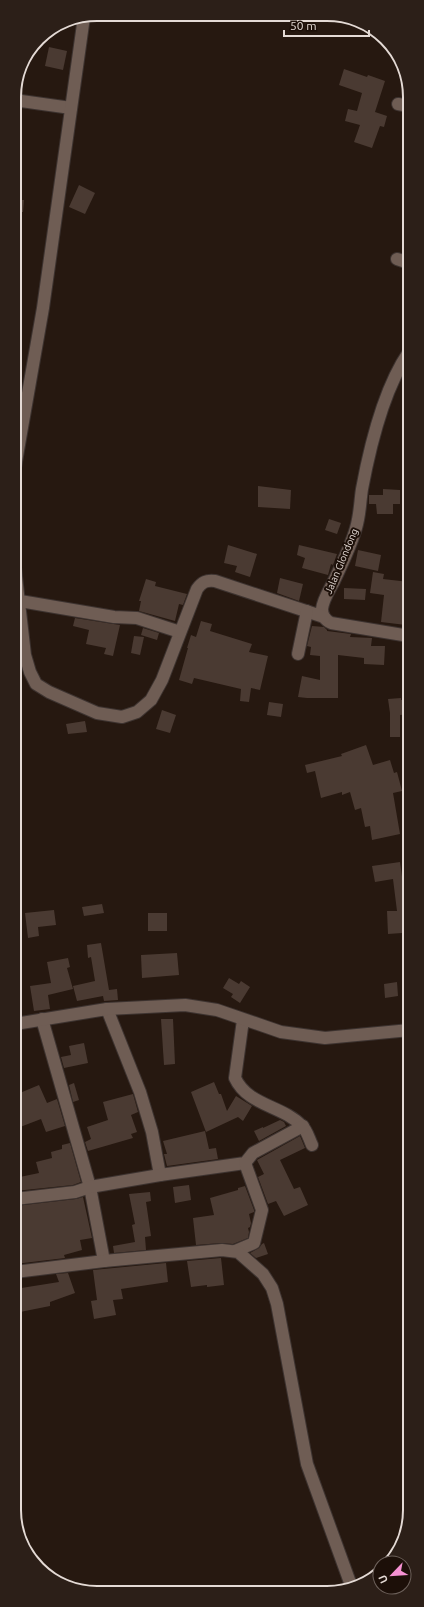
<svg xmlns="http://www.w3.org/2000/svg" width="424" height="1607" viewBox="0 0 424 1607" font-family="Ubuntu,sans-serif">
<rect width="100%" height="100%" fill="#261810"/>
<!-- building -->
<g fill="#4a3a32">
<path d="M49,47L67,51L63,70L45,66Z"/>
<path d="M344,69L367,77L368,75L385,81L375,112L387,116L384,127L380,126L372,148L354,142L360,125L345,121L348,109L357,111L362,93L339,85Z"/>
<path d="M79,185L95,193L85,214L69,207Z"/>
<path d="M14,200H24L23,212H14Z"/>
<path d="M258,486L291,490L290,509L258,507Z"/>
<path d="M383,489L400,490V504H393V514H377L376,504H369V495H383Z"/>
<path d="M329,519L341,523L337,534L325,530Z"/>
<path d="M228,545L257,554L250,577L235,572L237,566L224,563Z"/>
<path d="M299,545L337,554L333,565L331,564L328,575L302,568L305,558L297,555Z"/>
<path d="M358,550L381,555L378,571L355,566Z"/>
<path d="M373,572L384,574L383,579L409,582V617L406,616V625L381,622L384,595L370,593Z"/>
<path d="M280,578L303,584L299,601L277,593Z"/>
<path d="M146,579L156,582L155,586L187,594L183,605L179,604L175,621L139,611L141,601H139Z"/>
<path d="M344,588L366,589L365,600L344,599Z"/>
<path d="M75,618L120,625L113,656L104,654L106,648L86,644L89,630L73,626Z"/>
<path d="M201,621L212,624L210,631L252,644L249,652L268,656L260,690L251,688L249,702L240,701L241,689L194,678L192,684L179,680L188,648H187L191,635L196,637Z"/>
<path d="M312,626L324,627L327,630V631L351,634L350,637L372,638L371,646H385L384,665L364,664V658L338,655V698H307L298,697L302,676L320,680V656L310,655L311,647L307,646Z"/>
<path d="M143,628L159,633L157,640L141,635Z"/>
<path d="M134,636L144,637L140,655L131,653Z"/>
<path d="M401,698V700L410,699V714L400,715V737H390V713L388,699Z"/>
<path d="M269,702L283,704L281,717L267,715Z"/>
<path d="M162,710L176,715L170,733L156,729Z"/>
<path d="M85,721L87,732L68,734L66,724Z"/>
<path d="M366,745L373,765L390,760L394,773L397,772L402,791L393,793L400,834L372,840L370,826L365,827L361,808L355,810L350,792L342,795V792L321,798L315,771L307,773L305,765L342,756L341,754Z"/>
<path d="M400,862L404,891H410V907H406L407,924H402V933L388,934L387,911H397L393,879L375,882L372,866Z"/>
<path d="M102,904L104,913L84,916L82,907Z"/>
<path d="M54,910L56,925L38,927L39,936L28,938L25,913Z"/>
<rect x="148" y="913" width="19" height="18"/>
<path d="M101,943L109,990L117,989L118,1000L104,1001L103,996L77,1001L73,986L95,981L91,957L88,958L87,945Z"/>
<path d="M177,953L179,975L142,978L141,955Z"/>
<path d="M68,958L70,967L67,968L73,989L48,995L50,1009L34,1011L30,986L51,983L47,962Z"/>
<path d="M229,978L239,984L241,981L250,987L240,1003L231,997L233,994L223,988Z"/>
<path d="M397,982L398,996L385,998L384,984Z"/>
<path d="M161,1019H173L175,1064L164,1065Z"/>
<path d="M84,1043L88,1063L64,1068L61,1057L71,1055L69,1046Z"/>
<path d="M214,1082L219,1094H221L227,1111L236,1096L252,1106L243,1121L238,1117L206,1132L191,1092Z"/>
<path d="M74,1083L79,1100L73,1102L69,1085Z"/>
<path d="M39,1085L47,1103L57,1099L65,1126L46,1132L41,1119L15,1129V1095Z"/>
<path d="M133,1094L138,1112L131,1115L137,1132L131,1134L133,1138L88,1151L85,1142L91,1139L87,1127L108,1120L103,1102Z"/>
<path d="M280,1120L284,1122L286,1126L259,1141L254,1131L263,1127V1128Z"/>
<path d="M205,1131L209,1149L216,1148L218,1159L167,1166L164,1154H167L163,1141Z"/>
<path d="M300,1136L305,1148L280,1160L294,1189L300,1187L308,1205L284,1216L276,1201L268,1204L258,1177L264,1174L257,1160Z"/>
<path d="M70,1143L81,1182L73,1185L15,1191V1178L39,1173L36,1162L52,1158L51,1152L62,1149V1145Z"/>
<path d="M189,1185L191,1200L175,1203L173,1187Z"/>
<path d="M245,1186L254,1210V1212L249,1214L251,1223L250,1227L248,1228L249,1232L248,1238L233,1244L221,1243L196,1245L193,1218L214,1215L210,1198L238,1190V1188Z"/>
<path d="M150,1192L151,1201L146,1202L151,1236L145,1237L146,1250L114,1253L113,1246L135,1242L132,1225L135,1224L129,1194Z"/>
<path d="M83,1197L92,1238L80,1240L82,1250L64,1255L65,1258L15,1264V1206L76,1199Z"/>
<path d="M264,1243L268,1254L256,1258L250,1253L259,1248L262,1244Z"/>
<path d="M221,1258L224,1285L207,1287V1285L191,1287L187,1261Z"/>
<path d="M166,1263L168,1282L121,1289L123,1299L113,1300L116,1315L94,1319L91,1301L97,1300L93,1270Z"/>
<path d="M68,1273L75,1293L50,1302V1306L15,1313V1289L59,1282L56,1274Z"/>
</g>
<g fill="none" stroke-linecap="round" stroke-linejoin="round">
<defs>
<g id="minor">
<path d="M14,100L71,108"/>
<path d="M398,104L409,106"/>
<path d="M397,259L409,263"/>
<path d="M409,352C384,388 370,446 362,489C360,502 360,515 356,528C351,546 342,564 334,581C330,589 323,599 322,609C322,616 325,620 331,623L409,636"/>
<path d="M14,473L43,308L84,17"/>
<path d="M14,559L25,655L30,672L36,684L49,692L97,713L122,717L137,712L151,700L162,680L197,589C202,582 206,580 215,581L324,617"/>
<path d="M20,601L114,617L137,618L180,632"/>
<path d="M298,654L307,611"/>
<path d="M107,1009L140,1092L152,1132L160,1175"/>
<path d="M42,1019L90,1187L104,1261"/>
<path d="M243,1020L235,1078C248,1106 282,1105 302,1126C307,1130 309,1139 312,1145"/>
<path d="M15,1024L107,1009L185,1005L217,1010L281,1032L325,1038L410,1030"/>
<path d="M15,1199L75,1192L90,1187L160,1175L245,1163L253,1153L303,1126"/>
<path d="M235,1251L254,1243L262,1210L245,1163"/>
<path d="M15,1272L104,1261L222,1250L238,1252L263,1274L272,1288L277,1304L307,1464L352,1588"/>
</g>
</defs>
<!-- minor casing -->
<use href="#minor" stroke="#3d3330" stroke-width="14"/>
<!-- minor -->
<use href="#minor" stroke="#6f5d54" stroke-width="12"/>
</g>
<g text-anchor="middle" stroke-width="4" stroke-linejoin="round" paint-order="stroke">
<!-- street labels -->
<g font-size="10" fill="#e4dad5" stroke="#1c0f08">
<text transform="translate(341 561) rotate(-67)" y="4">Jalan Glondong</text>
</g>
</g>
<!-- crop -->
<path d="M0 0H424V1607H0ZM97 21H327A76 76 0 0 1 403 97V1510A76 76 0 0 1 327 1586H97A76 76 0 0 1 21 1510V97A76 76 0 0 1 97 21Z" fill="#2c1f18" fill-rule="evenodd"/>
<path fill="none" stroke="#e4dad5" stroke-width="2" d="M97 21H327A76 76 0 0 1 403 97V1510A76 76 0 0 1 327 1586H97A76 76 0 0 1 21 1510V97A76 76 0 0 1 97 21Z"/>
<!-- north arrow -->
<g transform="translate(392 1575) rotate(245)"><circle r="19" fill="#1c0f08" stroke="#6c605a"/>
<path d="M0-3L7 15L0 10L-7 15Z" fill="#f591d2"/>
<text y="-6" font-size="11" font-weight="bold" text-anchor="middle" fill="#e4dad5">U</text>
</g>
<!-- scale -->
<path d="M284 30v6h85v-6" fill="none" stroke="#e4dad5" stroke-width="2"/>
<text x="290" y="30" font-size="12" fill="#e4dad5" stroke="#1c0f08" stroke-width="3" paint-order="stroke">50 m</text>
</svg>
